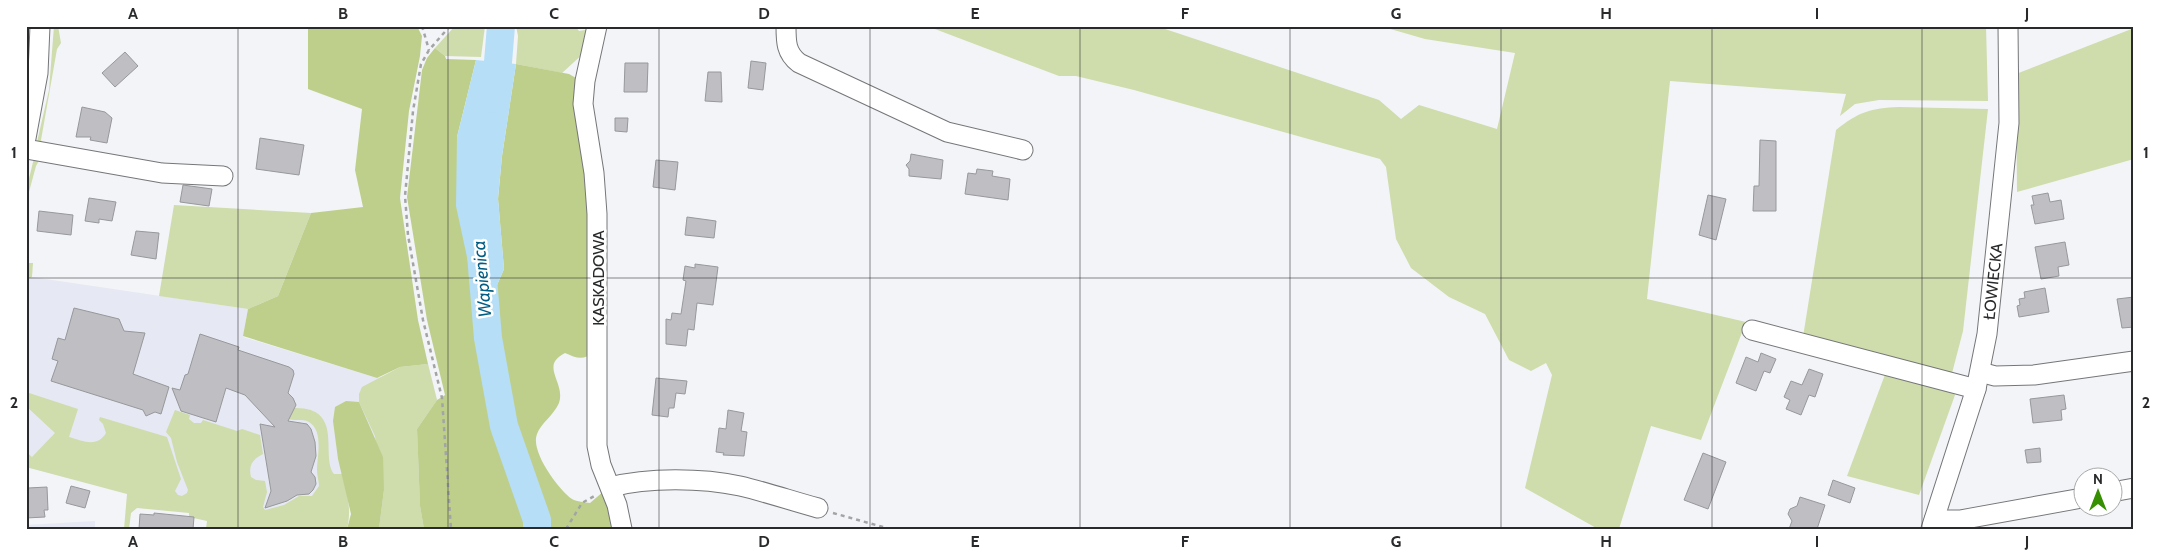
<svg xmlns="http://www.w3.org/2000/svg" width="2160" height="555" viewBox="0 0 2160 555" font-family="Cabin,sans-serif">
<rect width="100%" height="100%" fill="#f3f4f7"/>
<!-- built -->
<g fill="#e6e8f3">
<path d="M32,277L248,309L243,337L377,378L428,364L437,400L417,429L420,506L424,529H379L384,490L348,495L347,529L240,522L26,467V280Z"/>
<path d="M95,521V529H26V525Z"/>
</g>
<!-- green -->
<g fill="#cfdcac">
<path d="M54,26H58L61,43L57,49L41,140L44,146L37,142L49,90Z"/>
<path d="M455,26H485L481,57L445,56L435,48Z"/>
<path d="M516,26H575L579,31L592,29L585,52L562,73L516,64L518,36Z"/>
<path d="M927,26H1156L1379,100L1401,119L1419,105L1497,129L1515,53L1425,39L1380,26H1986L1988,101L1879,100L1855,104L1840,116L1846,94L1670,81L1647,299L1746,322L1701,440L1651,426L1619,529H1598L1525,488L1552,375L1546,363L1531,371L1509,360L1485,314L1449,297L1411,268L1396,239L1386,167L1380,159L1134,90L1076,76H1059Z"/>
<path d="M2134,28V159L2017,192L2016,74Z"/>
<path d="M1899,107L1988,109L1963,331L1951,377L1803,337L1836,130C1858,112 1871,108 1899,107Z"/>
<path d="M34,158L40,159L36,166L26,203V191Z"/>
<path d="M174,205L311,213L278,296L248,309L159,296Z"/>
<path d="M26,263H33L32,277L26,280Z"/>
<path d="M428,364L437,400L417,429L420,506L424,529H379L384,490L375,436L359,402V394L362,387L400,367Z"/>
<path d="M1886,372L1951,387L1955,395L1919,495L1847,476Z"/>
<path d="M26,392L78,409L69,437C83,441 97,448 106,433L103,424L99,420L100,417L167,437L181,479L175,491L178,495L182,496L187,493L188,490L177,462L171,438L166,432L175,410L190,415L189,419L194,423H201L203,420L237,431L242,429L260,435L263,454C253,459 248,465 251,477L256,480L265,481L267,492L263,507L265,510L284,505L299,496H312L319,486C319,481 317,476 317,470C317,457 324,431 309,422C302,418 294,422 286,418L294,408C345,407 320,456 334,474H342C347,494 352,508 347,529H206L207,521L189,517V513L137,508L131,513L129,529H124L127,494L26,467V452L32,457L55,433L26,406Z"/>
</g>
<!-- forest -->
<g fill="#becf8c">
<path d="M308,26H417L422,36L420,56L409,111L400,198L418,320L428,364L400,367L377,378L243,336L248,309L278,296L311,213L363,207L355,170L362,109L308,89Z"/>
<path d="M435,48L445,56L446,59L476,60L457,137L470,271L480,291V340L496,429L530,529H424L420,506L417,429L437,400L445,395L427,320L407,197L422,70L427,58Z"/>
<path d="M516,64L569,74L576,78L590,174L593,352C584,361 576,358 565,353C539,366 566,382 559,403C554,415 541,423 537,434C530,451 558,489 572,499C577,502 585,502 590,503L604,491L619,529H544L543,518L514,425L497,337L494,292L504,269L498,199L502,156Z"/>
<path d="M346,401L359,402L383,457L384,490L379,529H347L351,514L338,459L333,421L335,407Z"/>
</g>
<!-- water -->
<path fill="#b6def7" d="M476,60L516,64L502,156L498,198L504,269L494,292L480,291L470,271L456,206L457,137Z"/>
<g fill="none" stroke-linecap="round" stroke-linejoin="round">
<!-- river -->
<g stroke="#b6def7" stroke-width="28">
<path d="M489,99L498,62L501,26"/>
<path d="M481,255L488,338L504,426L537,520V529"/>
</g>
</g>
<!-- building -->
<g fill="#bfbfc3" stroke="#97989b">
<path d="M125,52L138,66L115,87L102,73Z"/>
<path d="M751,61L766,63L763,90L748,88Z"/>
<path d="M625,63H648L647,92H624Z"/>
<path d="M708,72H721L722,102L705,101Z"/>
<path d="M82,107L105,112L112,118L107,143L90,140L91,137H76Z"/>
<path d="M615,118H628L627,132L615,131Z"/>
<path d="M260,138L304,145L299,175L256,169Z"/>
<path d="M1760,140L1776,141V211H1753L1754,186H1759Z"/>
<path d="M911,154L943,160L941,179L909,176V169L906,165L910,161Z"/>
<path d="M656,160L678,162L675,190L653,187Z"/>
<path d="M977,169L993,171L992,176L1010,179L1008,200L965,194L968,173L976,174Z"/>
<path d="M183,185L212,189L209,206L180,202Z"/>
<path d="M2048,193L2050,202L2061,200L2064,219L2035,224L2031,205H2034L2032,196Z"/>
<path d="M1708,195L1726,199L1716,240L1699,235Z"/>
<path d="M89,198L116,202L112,221L99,219V223L85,221Z"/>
<path d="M39,211L73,215L71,235L37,231Z"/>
<path d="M687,217L716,221L714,238L685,235Z"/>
<path d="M136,231L159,233L156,259L131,255Z"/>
<path d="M2065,242L2069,265L2058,267L2059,276L2041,279L2035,247Z"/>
<path d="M695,264L718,267L713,305L697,303L694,330L688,329L686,346L666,344V319L671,320L672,313L681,314L686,281L683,280L685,266L695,268Z"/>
<path d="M2045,288L2049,312L2019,317L2017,306L2020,305L2019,299L2025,298L2024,292Z"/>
<path d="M2134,297V327L2122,328L2117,299Z"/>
<path d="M74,308L119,319L124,331L145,333L133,374L169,387L161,414L155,412L146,416L143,410L51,381L58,361L52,359L58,338L65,340Z"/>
<path d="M200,334L239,347L238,350L289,367L293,370L294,374L288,393L293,398L296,405L288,421L307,424L311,429L315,442L316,456L311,472L315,477L316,484L313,490L309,494L297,495L287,501L265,508L271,491L260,424L275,427L245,395L226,388L216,422L181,411L172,388L180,390L185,375L188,374Z"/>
<path d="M1761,353L1776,359L1770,373L1764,371L1756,391L1736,383L1746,357L1758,362Z"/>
<path d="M1809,369L1823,374L1815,397L1809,395L1801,415L1786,409L1790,400L1784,397L1791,381L1802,385Z"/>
<path d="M656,378L687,381L685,394L676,393L674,408H669L668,417L652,415Z"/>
<path d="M2064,395L2066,409L2061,410L2062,420L2033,423L2030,399Z"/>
<path d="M728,410L744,413L741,431L747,432L744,456L723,455L724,453L716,452L719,428L726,429Z"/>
<path d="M2040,448L2041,462L2027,463L2025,450Z"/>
<path d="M1703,453L1726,462L1708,509L1684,500Z"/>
<path d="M1833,480L1855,488L1850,503L1828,495Z"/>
<path d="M71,486L90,491L85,508L66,503Z"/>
<path d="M47,487L48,510H44L45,517L26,518L28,488Z"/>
<path d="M1800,497L1825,505L1817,529H1789L1792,521L1788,514L1790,509L1797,506Z"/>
<path d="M154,513L194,517L193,529H139L140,514L154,515Z"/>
</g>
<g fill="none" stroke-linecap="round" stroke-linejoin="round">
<defs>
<g id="minor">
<path d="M597,26L585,81L583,104L594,173L597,214V446L601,465L617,505L622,529"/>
<path d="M786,26C786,42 786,53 799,63L947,132L1023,150"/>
<path d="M26,138L38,73L40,26"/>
<path d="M26,149L162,173L223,176"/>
<path d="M1752,330L1976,389"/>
<path d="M1980,372L1995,376L2034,375L2134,361"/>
<path d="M611,487C648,477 703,478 740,486C766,492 792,501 818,508"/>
<path d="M2112,492L2134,488"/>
<path d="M1934,520H1960L2082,498"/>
<path id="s1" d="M1931,529L1976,389L1987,334L2009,123L2008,26"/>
</g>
</defs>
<!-- minor casing -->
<use href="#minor" stroke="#757679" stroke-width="21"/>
<!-- path -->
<g stroke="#a3a4a6" stroke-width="2.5" stroke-dasharray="4 4" stroke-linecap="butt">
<path d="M422,26L429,50"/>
<path d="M450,26L429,50L421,64L413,111L405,196L408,235L423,320L442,398L451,529"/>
<path d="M833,513L890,529"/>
<path d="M566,529L582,503L596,495"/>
</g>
<!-- minor -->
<use href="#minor" stroke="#fff" stroke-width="19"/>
</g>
<!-- grid -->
<path fill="none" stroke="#292a2b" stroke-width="1" stroke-opacity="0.55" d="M238,26V529M448,26V529M659,26V529M870,26V529M1080,26V529M1290,26V529M1501,26V529M1712,26V529M1922,26V529M26,278H2134"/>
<g text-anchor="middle" stroke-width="5" stroke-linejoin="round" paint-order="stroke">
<!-- street labels -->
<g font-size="16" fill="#292a2b" stroke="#fff">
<text transform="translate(598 278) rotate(-90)" y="6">KASKADOWA</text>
<text dy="6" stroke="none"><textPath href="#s1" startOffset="256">ŁOWIECKA</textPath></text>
</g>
<!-- water labels -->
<g font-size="18" font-style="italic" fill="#015d83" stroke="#fff">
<text transform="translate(482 279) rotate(-95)" y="6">Wapienica</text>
</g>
</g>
<!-- border -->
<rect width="2160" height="555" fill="none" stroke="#ffffff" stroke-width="55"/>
<!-- north arrow -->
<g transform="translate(2098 492)"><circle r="24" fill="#ffffff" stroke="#a9aaaa"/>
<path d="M0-4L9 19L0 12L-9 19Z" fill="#358f00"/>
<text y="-8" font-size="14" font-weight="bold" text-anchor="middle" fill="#292a2b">N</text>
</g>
<rect x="28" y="28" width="2104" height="500" fill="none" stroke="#292a2b" stroke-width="2"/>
<g font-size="16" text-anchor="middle" font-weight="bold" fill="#292a2b">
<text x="133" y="19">A</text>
<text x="343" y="19">B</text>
<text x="554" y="19">C</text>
<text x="764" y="19">D</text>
<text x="975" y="19">E</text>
<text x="1185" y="19">F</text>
<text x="1396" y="19">G</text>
<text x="1606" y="19">H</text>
<text x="1817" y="19">I</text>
<text x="2027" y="19">J</text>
<text x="14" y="158">1</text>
<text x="2146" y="158">1</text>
<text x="14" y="408">2</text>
<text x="2146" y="408">2</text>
<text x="133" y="547">A</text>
<text x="343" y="547">B</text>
<text x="554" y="547">C</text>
<text x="764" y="547">D</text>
<text x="975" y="547">E</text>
<text x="1185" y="547">F</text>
<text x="1396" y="547">G</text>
<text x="1606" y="547">H</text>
<text x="1817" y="547">I</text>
<text x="2027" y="547">J</text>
</g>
</svg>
